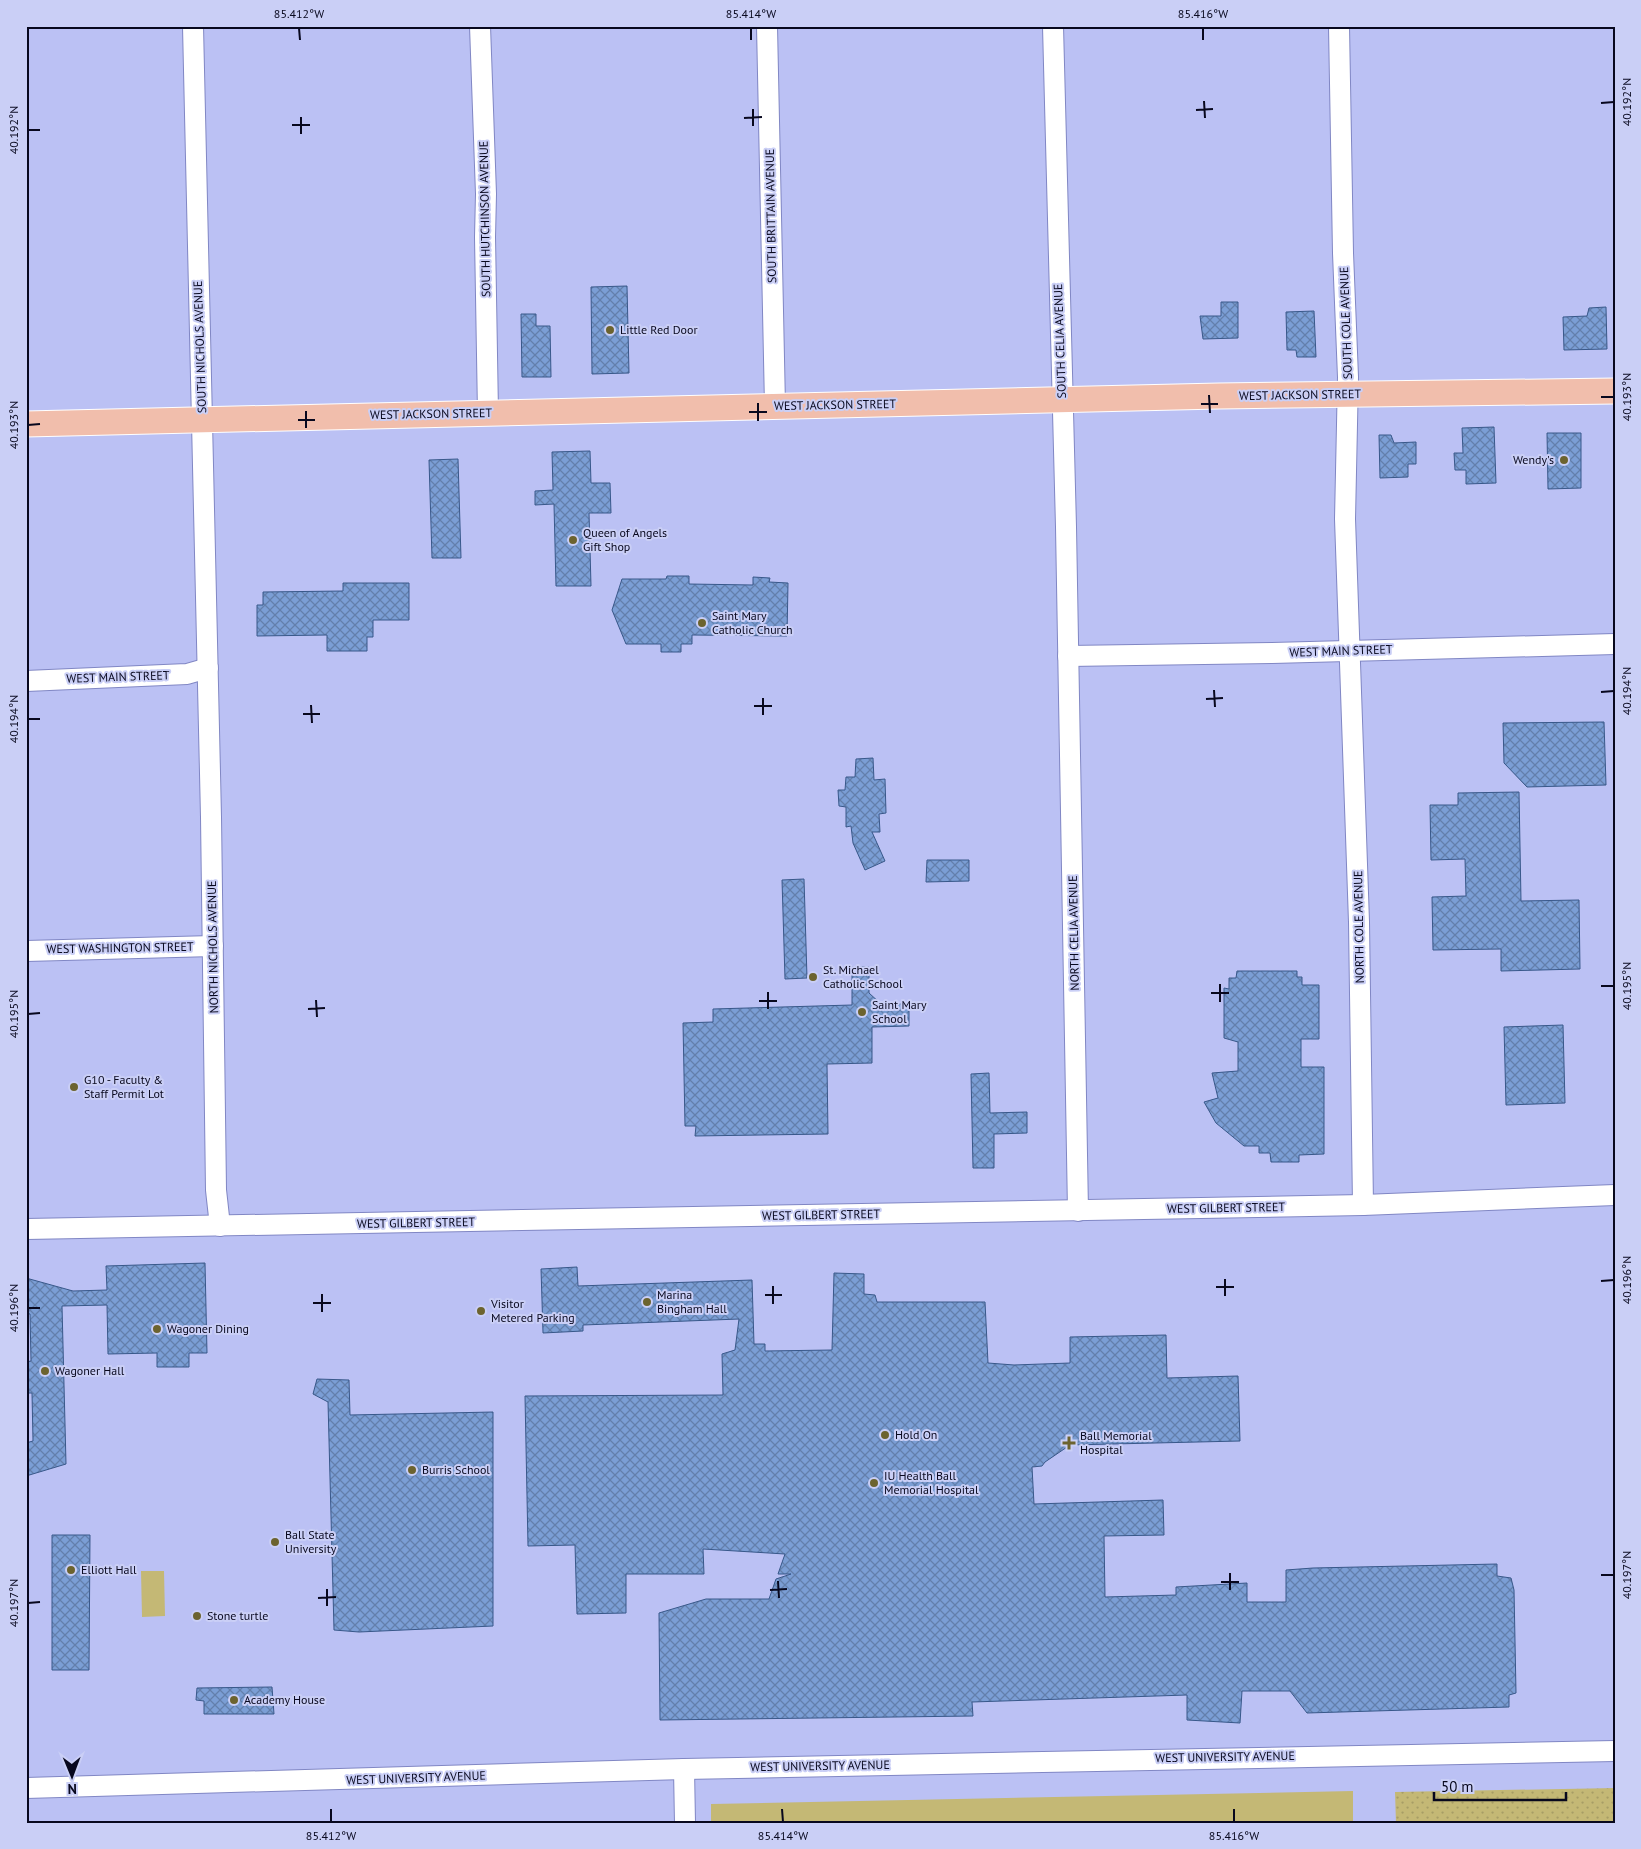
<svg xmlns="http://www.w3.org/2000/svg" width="1641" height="1849" viewBox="0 0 1641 1849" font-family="'PT Sans',sans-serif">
<defs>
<pattern id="green-dots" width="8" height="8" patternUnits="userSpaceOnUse" patternTransform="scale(1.25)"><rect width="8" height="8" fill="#c4b875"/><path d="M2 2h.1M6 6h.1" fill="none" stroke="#a79d65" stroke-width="1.8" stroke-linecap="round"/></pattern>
<pattern id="building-cross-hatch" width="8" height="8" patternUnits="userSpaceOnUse" patternTransform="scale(1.25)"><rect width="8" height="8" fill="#7b9ed5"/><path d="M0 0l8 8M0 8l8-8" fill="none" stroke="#637fac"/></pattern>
</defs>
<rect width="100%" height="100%" fill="#bbc1f4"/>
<!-- green -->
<path fill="url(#green-dots)" d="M1615,1788V1823H1396L1395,1792Z"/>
<!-- pitch -->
<g fill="#c4b875">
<path d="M141,1571H164L165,1616L142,1617Z"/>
<path d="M1353,1791V1823H711V1804Z"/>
</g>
<!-- building -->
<g fill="url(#building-cross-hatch)" stroke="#38588a">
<path d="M627,286L629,373L592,374L591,287Z"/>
<path d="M1221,302H1238V338L1203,339L1200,316H1221Z"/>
<path d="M1606,307L1607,349L1564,350L1563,317L1587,316L1589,308Z"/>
<path d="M1314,311L1316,357H1297L1296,350H1287L1286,312Z"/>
<path d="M521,314H536V326H550L551,377H522Z"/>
<path d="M1494,427L1496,483L1466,484V470H1455L1454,453H1463L1462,428Z"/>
<path d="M1547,433H1581V488L1548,489Z"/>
<path d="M1379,435H1391L1394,443L1416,442V464H1408V477L1380,478Z"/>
<path d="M590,451L591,483H610L611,513H589L591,586H556L554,504L535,505V491L553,490L552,452Z"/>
<path d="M458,459L461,558H432L429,460Z"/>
<path d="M667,576H689V584L753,585V577L770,578L769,582L788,583L787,636L692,635V644H681V652H661V644H626L612,610L622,579H666Z"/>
<path d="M343,583H409V620H373V637H367V651H327V635L257,636V605H263V592L343,591Z"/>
<path d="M1604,722L1606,785L1527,787L1504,763L1503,723Z"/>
<path d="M873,758L874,780L885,779L886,813L879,814L880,832H872L885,861L865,870L853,843L851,826L846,827V807L839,806L838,790H845L846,777H855L856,759Z"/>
<path d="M1519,792L1521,901L1579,900L1580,969L1501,971V949L1433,950L1432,897L1466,896L1465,859L1431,860L1430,805H1458V793Z"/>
<path d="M927,860H969V881L926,882Z"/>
<path d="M804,879L807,978L785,979L782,880Z"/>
<path d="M852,967H869V993L881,1004H909V1026L872,1027V1063L827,1064L828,1134L695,1136L696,1126H685L683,1023L713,1022V1009L852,1005Z"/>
<path d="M1237,971H1297V977H1302V985H1319V1039H1301V1067H1324V1154L1299,1155V1162H1271L1270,1153H1259V1146H1244L1216,1123L1204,1102L1218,1098L1212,1073L1238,1071V1042L1224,1038V988L1229,989V978H1236Z"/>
<path d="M1563,1025L1565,1103L1506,1105L1504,1027Z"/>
<path d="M989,1073L990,1113L1027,1112V1133L994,1134V1168H973L971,1074Z"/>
<path d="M205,1263L207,1353H189V1367H157V1353L108,1354L107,1305L62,1306L66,1464L26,1476V1443L33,1441L32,1393H26V1362L31,1361L30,1314L26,1313V1278L73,1291L107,1290L106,1266Z"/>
<path d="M577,1267L578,1286L752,1280L754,1344H765V1351L832,1350L834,1273L864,1274V1294L875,1295L877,1302H985L988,1363L1014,1365L1070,1363V1337L1166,1335L1167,1378L1238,1376L1240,1441L1070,1445L1045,1462L1042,1466L1032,1467L1034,1504L1163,1500L1164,1535L1104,1536L1105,1597L1176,1595V1587L1247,1583V1602H1286V1570L1313,1568L1497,1564V1576L1511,1578L1514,1590L1516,1693L1509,1695V1707L1307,1713L1290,1691H1242L1240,1723L1187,1720V1695L972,1702L973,1716L660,1720L659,1613L706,1599H769L776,1579L791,1574H778L785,1554L703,1549L704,1574H626V1613L577,1614L575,1545L528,1546L525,1396L723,1395L722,1354L735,1350L739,1319L583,1325V1331L543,1333L541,1269Z"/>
<path d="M317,1379L349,1380L350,1415L493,1412V1626L359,1632L334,1630L328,1402L313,1394Z"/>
<path d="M52,1535H90L89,1670H52Z"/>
<path d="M272,1687L274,1714H204V1701L196,1700L197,1688Z"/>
</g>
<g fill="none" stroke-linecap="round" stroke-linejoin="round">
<defs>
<g id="minor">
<path d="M193,26L211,817L216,1190L220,1226"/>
<path d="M480,26L486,194L485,237L488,413"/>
<path d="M767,26L775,406"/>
<path d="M1053,26L1066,527L1078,1211"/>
<path d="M1339,26L1343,253L1348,377L1345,519L1359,922L1363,1205"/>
<path d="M1068,656L1272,653L1615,644"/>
<path d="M26,681L187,674L208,668"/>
<path d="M26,951L213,946"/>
<path d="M26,1229L1363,1205L1615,1195"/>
<path d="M684,1769L685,1823"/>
<path d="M26,1788L684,1769L1615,1751"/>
</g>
<path id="major" d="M26,424L1219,396L1615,391"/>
</defs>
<!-- minor casing -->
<use href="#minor" stroke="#8187c4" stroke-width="22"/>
<!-- major casing -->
<use href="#major" stroke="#fff" stroke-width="27"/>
<!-- minor -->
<use href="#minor" stroke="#fff" stroke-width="20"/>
<!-- major -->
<use href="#major" stroke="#f1beac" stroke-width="25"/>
</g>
<!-- ticks -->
<path fill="none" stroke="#08081e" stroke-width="2" d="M299,28L300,40M751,28V40M1203,28V40M1204,101L1205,118M1601,103L1614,102M753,109V126M1196,110L1213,109M301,117V134M744,118L762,117M292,125H310M28,130H40M1209,395L1210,413M1601,397H1614M758,403V421M1201,404H1218M306,411V428M749,412H767M298,420H315M28,425L40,424M1214,690L1215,707M1601,692L1614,691M763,698V715M1206,699L1223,698M311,705L312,723M754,706H772M303,714H320M28,719H40M1220,984V1002M1601,986H1614M768,992V1009M1211,993H1229M316,1000L317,1017M759,1001H777M308,1009L325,1008M28,1014L40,1013M1225,1279V1296M1601,1281L1614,1280M773,1286V1304M1216,1287H1234M322,1294V1312M765,1295H782M313,1303H331M28,1308H40M1230,1573V1590M1601,1575H1614M778,1581L779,1598M1221,1582H1239M327,1589V1606M770,1590L787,1589M318,1598L336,1597M28,1603L40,1602M331,1809V1822M782,1809L783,1822M1234,1809V1822"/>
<!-- markers -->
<g fill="#6c632f" stroke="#cacff6" stroke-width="2">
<circle cx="610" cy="330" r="5"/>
<circle cx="1564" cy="460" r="5"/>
<circle cx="573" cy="540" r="5"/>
<circle cx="702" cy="623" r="5"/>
<circle cx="813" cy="977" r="5"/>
<circle cx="862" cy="1012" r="5"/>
<circle cx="74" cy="1087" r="5"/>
<circle cx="647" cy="1302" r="5"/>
<circle cx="481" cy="1311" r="5"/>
<circle cx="157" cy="1329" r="5"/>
<circle cx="45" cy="1371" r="5"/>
<circle cx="885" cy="1435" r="5"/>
<path d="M1066.5 1435.5h5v5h5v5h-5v5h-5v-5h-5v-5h5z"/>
<circle cx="412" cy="1470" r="5"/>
<circle cx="874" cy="1483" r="5"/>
<circle cx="275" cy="1542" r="5"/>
<circle cx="71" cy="1570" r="5"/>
<circle cx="197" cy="1616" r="5"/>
<circle cx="234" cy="1700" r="5"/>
</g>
<g text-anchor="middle" stroke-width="4" stroke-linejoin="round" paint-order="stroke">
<!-- street labels -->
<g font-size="12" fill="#08081e" stroke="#cacff6">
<text transform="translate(771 216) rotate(-91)" y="4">SOUTH BRITTAIN AVENUE</text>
<text transform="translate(485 219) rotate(-91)" y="4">SOUTH HUTCHINSON AVENUE</text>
<text transform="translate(1346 323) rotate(-92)" y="4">SOUTH COLE AVENUE</text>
<text transform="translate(1060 341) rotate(-92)" y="4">SOUTH CELIA AVENUE</text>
<text transform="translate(200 347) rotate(-92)" y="4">SOUTH NICHOLS AVENUE</text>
<text transform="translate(1300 395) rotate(-1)" y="4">WEST JACKSON STREET</text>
<text transform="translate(835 405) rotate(-1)" y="4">WEST JACKSON STREET</text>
<text transform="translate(431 414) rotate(-1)" y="4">WEST JACKSON STREET</text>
<text transform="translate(1341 651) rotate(-2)" y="4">WEST MAIN STREET</text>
<text transform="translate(118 677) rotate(-2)" y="4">WEST MAIN STREET</text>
<text transform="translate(1359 927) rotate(-91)" y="4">NORTH COLE AVENUE</text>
<text transform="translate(1074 933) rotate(-91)" y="4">NORTH CELIA AVENUE</text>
<text transform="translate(213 947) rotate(-91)" y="4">NORTH NICHOLS AVENUE</text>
<text transform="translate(120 948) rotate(-1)" y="4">WEST WASHINGTON STREET</text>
<text transform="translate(1226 1208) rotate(-1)" y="4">WEST GILBERT STREET</text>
<text transform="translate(821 1215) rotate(-1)" y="4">WEST GILBERT STREET</text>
<text transform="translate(416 1223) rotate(-1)" y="4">WEST GILBERT STREET</text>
<text transform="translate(1225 1757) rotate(-1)" y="4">WEST UNIVERSITY AVENUE</text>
<text transform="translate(820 1766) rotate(-1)" y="4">WEST UNIVERSITY AVENUE</text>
<text transform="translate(416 1778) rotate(-2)" y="4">WEST UNIVERSITY AVENUE</text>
</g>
<!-- poi labels -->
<g font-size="12" fill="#08081e" stroke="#cacff6" text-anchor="start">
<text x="620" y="334">Little Red Door</text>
<text x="1554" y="464" text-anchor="end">Wendy's</text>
<text x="583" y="537">Queen of Angels<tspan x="583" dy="14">Gift Shop</tspan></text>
<text x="712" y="620">Saint Mary<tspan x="712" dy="14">Catholic Church</tspan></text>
<text x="823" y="974">St. Michael<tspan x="823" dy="14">Catholic School</tspan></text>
<text x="872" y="1009">Saint Mary<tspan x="872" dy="14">School</tspan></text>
<text x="84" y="1084">G10 - Faculty &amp;<tspan x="84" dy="14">Staff Permit Lot</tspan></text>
<text x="657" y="1299">Marina<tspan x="657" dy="14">Bingham Hall</tspan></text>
<text x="491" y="1308">Visitor<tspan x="491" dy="14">Metered Parking</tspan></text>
<text x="167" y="1333">Wagoner Dining</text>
<text x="55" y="1375">Wagoner Hall</text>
<text x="895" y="1439">Hold On</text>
<text x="1080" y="1440">Ball Memorial<tspan x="1080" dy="14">Hospital</tspan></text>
<text x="422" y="1474">Burris School</text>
<text x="884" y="1480">IU Health Ball<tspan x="884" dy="14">Memorial Hospital</tspan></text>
<text x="285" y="1539">Ball State<tspan x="285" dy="14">University</tspan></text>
<text x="81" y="1574">Elliott Hall</text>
<text x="207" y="1620">Stone turtle</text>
<text x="244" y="1704">Academy House</text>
</g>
</g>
<!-- border -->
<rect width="1641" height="1849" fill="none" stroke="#cacff6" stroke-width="55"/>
<!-- north arrow -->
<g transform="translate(72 1776) rotate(179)" stroke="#cacff6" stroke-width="4" paint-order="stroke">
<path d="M0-4L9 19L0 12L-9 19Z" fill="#08081e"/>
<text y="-8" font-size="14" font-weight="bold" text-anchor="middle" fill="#08081e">N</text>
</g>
<!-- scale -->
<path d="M1434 1792v8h132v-8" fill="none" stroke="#08081e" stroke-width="2.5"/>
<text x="1441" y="1792" font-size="15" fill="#08081e" stroke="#cacff6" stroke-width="4" paint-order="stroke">50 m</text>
<rect x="28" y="28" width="1586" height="1794" fill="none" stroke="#08081e" stroke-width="2"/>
<g font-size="12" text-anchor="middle" fill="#08081e">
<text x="299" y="18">85.412°W</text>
<text x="751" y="18">85.414°W</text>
<text x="1203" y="18">85.416°W</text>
<text transform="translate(1627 102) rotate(-90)" y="4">40.192°N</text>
<text transform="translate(14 130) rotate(-90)" y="4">40.192°N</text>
<text transform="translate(1627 397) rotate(-90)" y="4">40.193°N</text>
<text transform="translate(14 425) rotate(-90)" y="4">40.193°N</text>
<text transform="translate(1627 691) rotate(-90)" y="4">40.194°N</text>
<text transform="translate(14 719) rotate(-90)" y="4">40.194°N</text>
<text transform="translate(1627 986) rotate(-90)" y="4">40.195°N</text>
<text transform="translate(14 1014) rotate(-90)" y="4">40.195°N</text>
<text transform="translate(1627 1280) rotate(-90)" y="4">40.196°N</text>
<text transform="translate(14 1308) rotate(-90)" y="4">40.196°N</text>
<text transform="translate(1627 1575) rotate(-90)" y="4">40.197°N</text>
<text transform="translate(14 1603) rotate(-90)" y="4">40.197°N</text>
<text x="331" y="1840">85.412°W</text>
<text x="783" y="1840">85.414°W</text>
<text x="1234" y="1840">85.416°W</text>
</g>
</svg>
